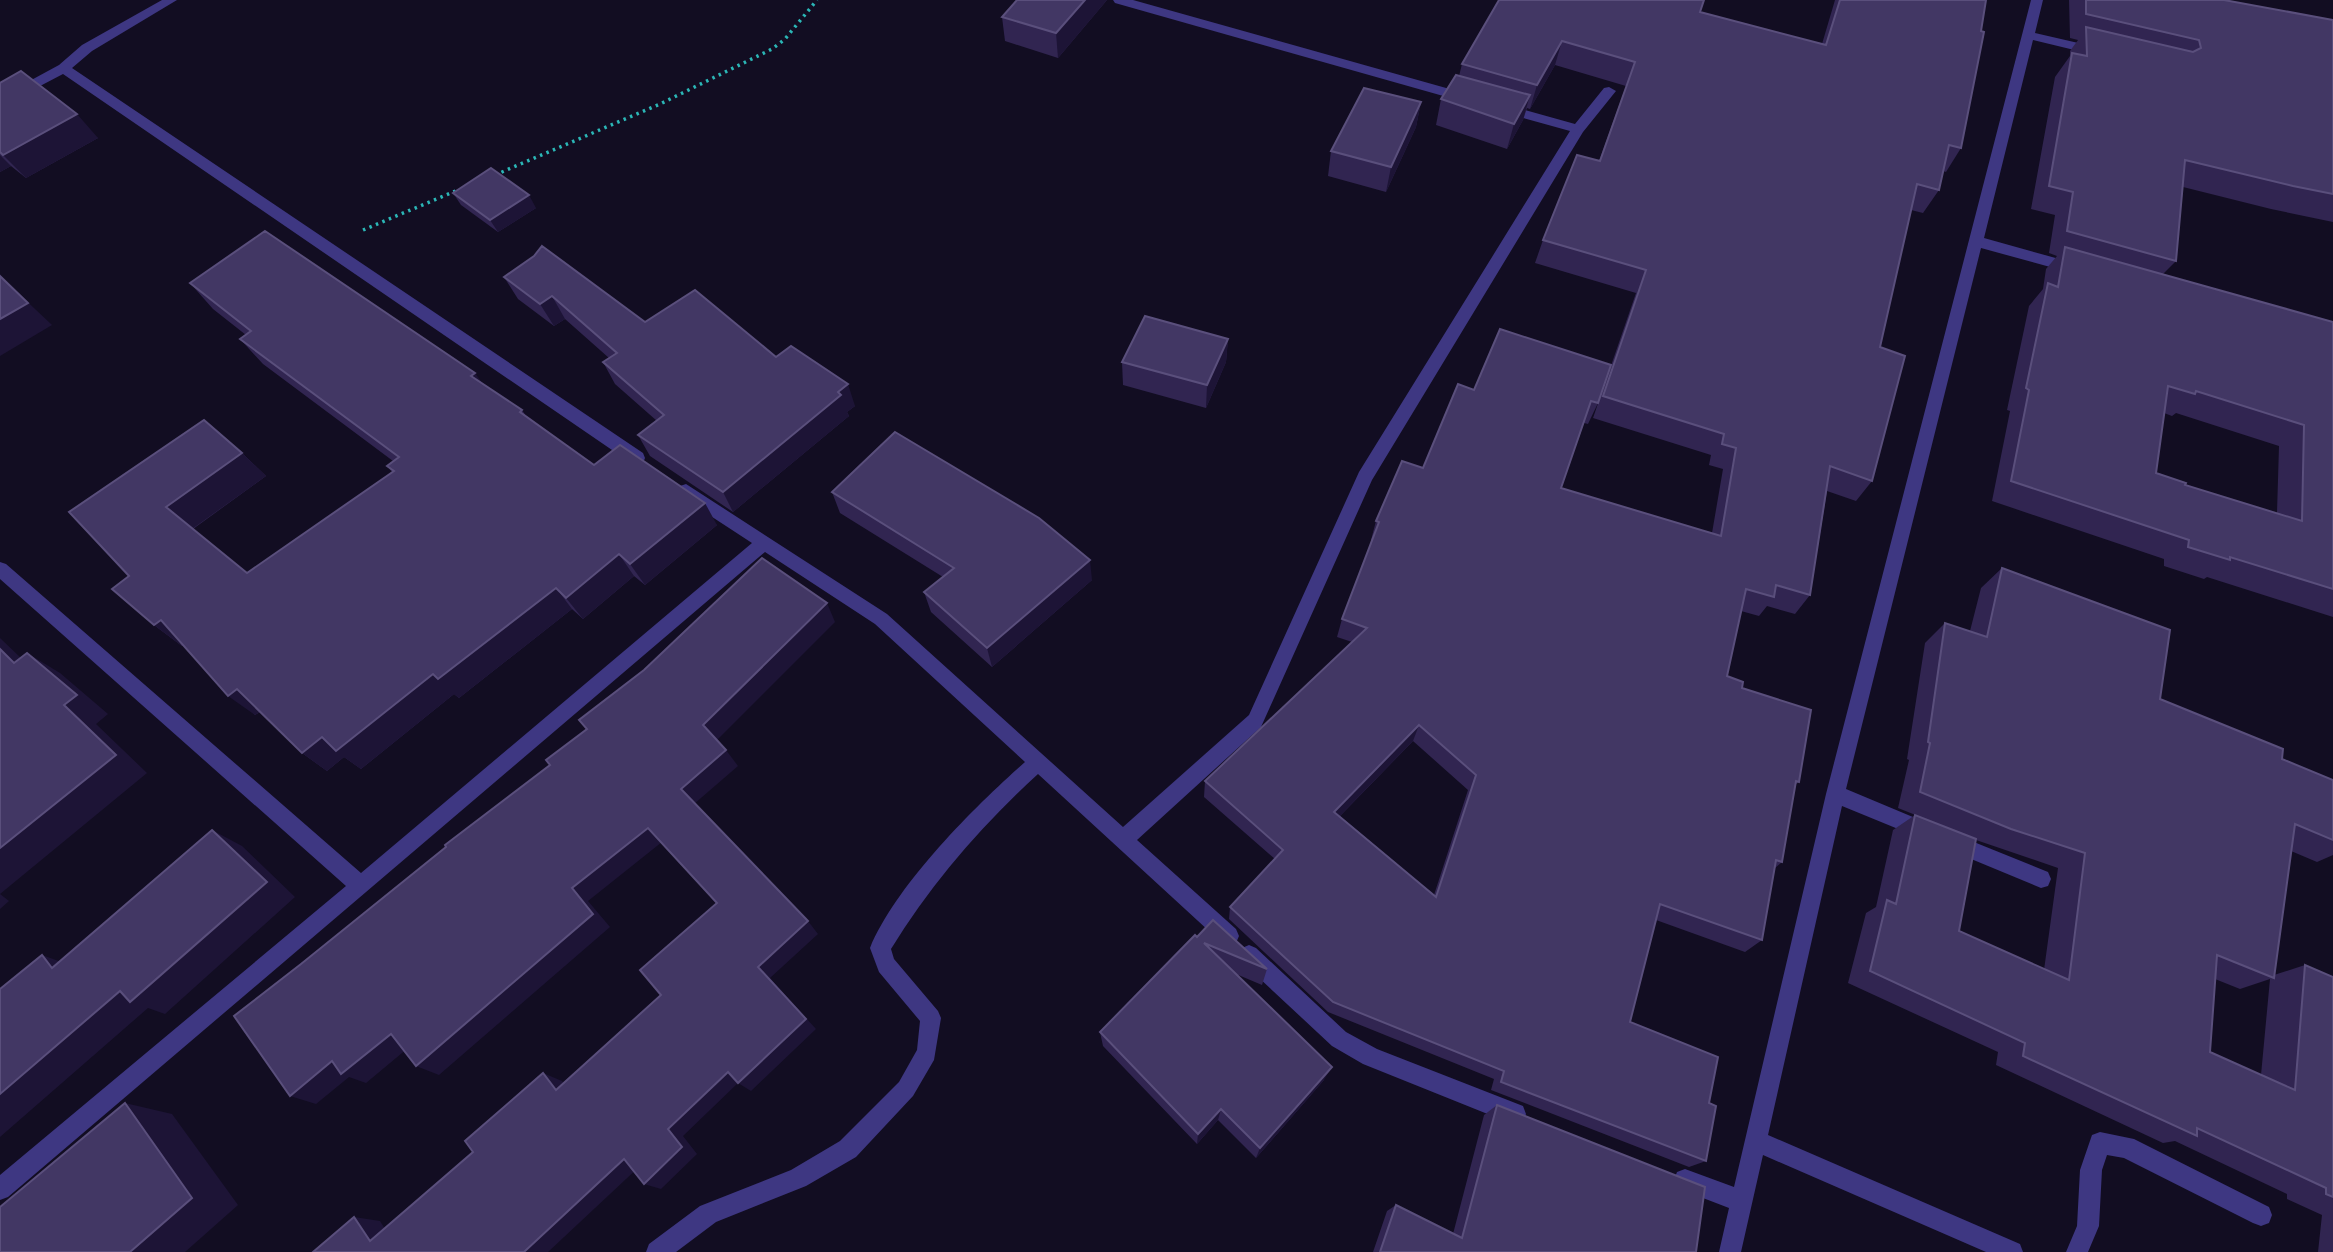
<svg xmlns="http://www.w3.org/2000/svg" width="2333" height="1252" viewBox="0 0 2333 1252" font-family="Manrope,sans-serif">
<rect width="100%" height="100%" fill="#120d22"/>
<g fill="none" stroke-linecap="round" stroke-linejoin="round">
<!-- path -->
<g stroke="#2bb6b6" stroke-width="3.5" stroke-dasharray="2.5 4.5" stroke-linecap="butt">
<path d="M495,175L660,104L772,49L785,39L817,0"/>
<path d="M363,230L458,190"/>
</g>
<!-- minor -->
<g fill="#3e3782" fill-rule="evenodd">
<path d="M162,0H177L92,51L72,68L643,453L645,458L643,463H631L63,74L0,107V97L59,65L82,45Z"/>
<path d="M1113,0H1133L1471,95L1473,98L1466,102L1461,101L1115,3Z"/>
<path d="M2031,0H2043L2035,33L2100,48L2101,51L2095,55L2033,40L1984,238L2077,264L2079,268L2072,273L1981,248L1846,789L1932,825L1935,831L1932,837L1925,840L1842,806L1768,1135L2020,1244L2023,1252H1986L1763,1155L1741,1252H1719L1729,1208L1677,1188L1674,1180L1677,1172L1685,1169L1734,1187L1826,794Z"/>
<path d="M1609,87L1616,91L1583,132L1372,480L1261,727L1137,840L1236,929L1239,936L1236,943L1229,946L1222,943L1038,774C981,826 931,884 891,949L894,959L938,1011L941,1018L934,1060L913,1096L856,1157L806,1186L716,1222L676,1252H646L649,1244L700,1206L791,1170L840,1141L899,1082L917,1050L920,1021L879,972L870,948C896,885 974,807 1025,762L875,624L765,552L8,1197L0,1200V1175L346,886L0,579V562L6,564L361,873L752,543L680,496L678,491L680,486L686,484L887,614L1123,827L1249,715L1359,472L1570,131L1498,111V105L1503,104L1575,124L1604,88Z"/>
<path d="M1954,834L2048,872L2051,879L2048,886L2041,888L1947,849L1944,843L1947,837Z"/>
<path d="M1249,945L1256,948L1346,1032L1377,1049L1523,1106L1526,1114L1523,1122L1515,1125L1363,1064L1332,1046L1242,962L1239,955L1242,948Z"/>
<path d="M2100,1132L2134,1139L2269,1207L2272,1215L2269,1223L2261,1226L2253,1223L2124,1158L2107,1155L2102,1170L2099,1226L2088,1252H2066L2077,1226L2080,1170L2092,1135Z"/>
</g>
</g>
<!-- wall -->
<g fill="#312551" fill-rule="evenodd">
<path d="M1107,0L1058,58L1005,41L1002,17Z"/>
<path d="M1499,0L1700,12L1822,44L1835,0H1986L1961,148L1946,172L1943,171L1939,190L1923,213L1911,210L1880,347L1872,481L1856,501L1827,491L1810,595L1795,614L1767,606L1759,616L1741,611L1727,676L1742,688L1799,782L1795,785L1782,862L1775,868L1762,940L1745,952L1656,920L1630,1022L1709,1103L1706,1161L1689,1167L1491,1090L1494,1079L1328,1012L1229,919L1230,907L1275,859L1204,797L1205,781L1352,642L1337,637L1342,619L1372,541L1371,540L1376,521L1423,468L1474,390L1500,329L1598,403L1588,424L1584,423L1561,488L1712,533L1723,469L1709,465L1711,455L1593,418L1636,293L1535,263L1543,240L1599,161L1626,86L1555,65L1530,109L1527,108L1523,120L1507,149L1436,125L1441,99L1459,76L1462,64ZM1413,741L1468,790L1434,895L1340,816Z"/>
<path d="M2069,0H2224L2333,20V222L2271,209L2183,187L2176,261L2163,274L2333,322V617L2207,577L2204,579L2164,566V559L1992,501L2010,411L2007,410L2029,306L2043,289L2046,269L2057,256L2049,253L2055,215L2031,209L2055,77L2070,56V51L2078,40L2070,38ZM2164,413L2172,416L2176,413L2279,446L2277,513L2185,485L2156,473Z"/>
<path d="M0,83L98,138L26,178L11,166L0,172Z"/>
<path d="M1421,102L1416,127L1386,192L1328,176L1331,151Z"/>
<path d="M453,193L536,208L498,232L461,205Z"/>
<path d="M504,277L645,322L776,357L855,406L847,412L849,416L733,512L650,456L638,435L657,421L615,384L603,362L609,358L565,319L554,326L518,299Z"/>
<path d="M190,283L483,384L522,410L526,416L594,465L717,525L645,585L634,576L583,619L572,609L459,698L454,694L361,769L344,757L327,771L302,753L260,712L255,715L183,645L182,646L154,625L129,576L242,453L266,476L193,529L247,573L392,472L387,466L393,461L263,364L240,339L246,335L213,309Z"/>
<path d="M1228,339L1226,362L1206,408L1123,385L1122,362Z"/>
<path d="M832,492L1092,580L992,667L931,612L924,592L943,577L840,513Z"/>
<path d="M2002,568L2160,699L2282,759L2333,780V855L2317,862L2291,851L2274,975L2305,965L2333,977V1252H2318L2322,1215L2287,1199V1194L2175,1141L2163,1143L1996,1065L1998,1052L1848,983L1866,913L1876,907L1893,830L1915,815L1933,822L1898,808L1909,760L1907,759L1925,643L1945,623L1970,631L1981,588ZM1976,840L2058,868L2044,970L1959,931ZM2215,979L2240,989L2270,979L2261,1075L2210,1052Z"/>
<path d="M1197,937L1267,969L1262,985L1236,974L1324,1080L1256,1158L1218,1120L1197,1144L1103,1046L1100,1032Z"/>
<path d="M1497,1105L1696,1252H1373L1387,1211L1396,1205L1453,1234L1484,1115Z"/>
</g>
<!-- shaded-wall -->
<g fill="#1d1436">
<path d="M1085,0H1107L1058,58L1056,33Z"/>
<path d="M1562,41L1555,65L1530,109L1537,85Z"/>
<path d="M1530,95L1523,120L1507,149L1514,124Z"/>
<path d="M1421,102L1416,127L1386,192L1391,167Z"/>
<path d="M77,114L98,138L26,178L3,155Z"/>
<path d="M0,155L11,166L0,172Z"/>
<path d="M529,195L536,208L498,232L490,220Z"/>
<path d="M0,276L52,325L0,356Z"/>
<path d="M552,296L565,319L554,326L540,304Z"/>
<path d="M1228,339L1226,362L1206,408L1207,385Z"/>
<path d="M475,373L492,397L471,376Z"/>
<path d="M848,384L855,406L847,412L849,416L733,512L723,492Z"/>
<path d="M242,453L266,476L192,529L166,507Z"/>
<path d="M705,503L717,525L645,585L630,564Z"/>
<path d="M619,554L634,576L583,619L566,598Z"/>
<path d="M1090,560L1092,580L992,667L987,648Z"/>
<path d="M556,588L572,609L459,698L454,694L361,769L344,757L327,771L302,753L322,737Z"/>
<path d="M827,603L835,622L716,741L703,725Z"/>
<path d="M161,620L189,640L182,646L154,625Z"/>
<path d="M0,638L47,683L14,663L0,649Z"/>
<path d="M27,653L60,673L108,714L96,724L147,773L0,894L9,901L0,909V848L64,705Z"/>
<path d="M237,689L264,709L255,715L228,696Z"/>
<path d="M1419,725L1413,741L1330,826L1334,812Z"/>
<path d="M726,750L738,766L694,804L681,789Z"/>
<path d="M648,828L662,842L588,901L610,927L439,1075L416,1066L572,888Z"/>
<path d="M212,830L242,846L295,897L165,1014L148,1008L0,1137V1094Z"/>
<path d="M808,921L818,934L770,978L816,1029L751,1091L738,1083L683,1136L697,1154L661,1189L644,1184L668,1129L728,1072L758,967Z"/>
<path d="M42,955L78,968H52Z"/>
<path d="M391,1034L414,1043L366,1083L349,1077L316,1104L290,1096L332,1061Z"/>
<path d="M1332,1067L1324,1080L1256,1158L1260,1148Z"/>
<path d="M543,1073L562,1081L575,1098L556,1090Z"/>
<path d="M125,1103L172,1114L238,1205L185,1252H130Z"/>
<path d="M1221,1109L1218,1120L1197,1144L1198,1134Z"/>
<path d="M624,1159L641,1165L548,1252H524Z"/>
<path d="M354,1217L380,1221L395,1245L370,1241Z"/>
</g>
<!-- building -->
<g fill="#423764" stroke="#5a4f7c" stroke-width="2" fill-rule="evenodd">
<path d="M1017,0H1085L1056,33L1002,17Z"/>
<path d="M1499,0H1704L1700,12L1826,45L1840,0H1986L1981,31L1984,32L1961,148L1949,145L1939,190L1917,184L1880,347L1905,356L1872,481L1830,466L1810,595L1776,585L1774,597L1746,589L1727,676L1743,682L1742,688L1811,710L1799,782L1796,781L1782,862L1776,860L1762,940L1660,904L1630,1022L1718,1057L1709,1103L1716,1106L1706,1161L1501,1082L1504,1071L1333,1002L1230,907L1283,850L1205,781L1367,628L1342,619L1379,522L1376,521L1402,461L1423,468L1458,384L1474,390L1500,329L1611,365L1598,403L1591,401L1561,488L1721,536L1736,448L1722,444L1724,434L1603,396L1646,270L1543,240L1577,155L1600,161L1635,62L1562,41L1537,85L1462,64ZM1419,725L1476,775L1436,897L1334,812Z"/>
<path d="M2086,0H2224L2333,20V194L2293,186L2185,160L2176,261L2067,231L2073,192L2049,186L2072,53L2087,56L2086,27L2193,52L2201,48L2199,40L2086,14Z"/>
<path d="M21,71L77,114L3,155L0,152V83Z"/>
<path d="M1456,75L1530,95L1514,124L1441,99Z"/>
<path d="M1364,88L1421,102L1391,167L1331,151Z"/>
<path d="M491,168L529,195L490,220L453,193Z"/>
<path d="M265,231L475,373L471,376L522,410L520,412L594,465L620,445L705,503L630,564L619,554L566,598L556,588L438,679L433,674L336,751L322,737L302,753L237,689L228,696L161,620L154,625L112,589L129,576L69,512L204,420L242,453L166,507L247,573L394,471L387,466L399,457L240,339L251,331L190,283Z"/>
<path d="M542,246L645,322L695,290L776,357L791,346L848,384L838,392L841,395L723,492L638,435L664,415L603,362L617,353L552,296L540,304L504,277L534,256Z"/>
<path d="M2065,247L2333,322V589L2230,557V560L2188,547L2189,540L2011,481L2029,390L2026,388L2048,283L2058,287ZM2168,386L2195,394L2196,391L2304,425L2302,521L2185,485L2186,483L2156,473Z"/>
<path d="M0,276L28,303L0,319Z"/>
<path d="M1145,316L1228,339L1207,385L1122,362Z"/>
<path d="M895,432L1039,518L1090,560L987,648L924,592L954,568L832,492Z"/>
<path d="M762,558L827,603L703,725L726,750L681,789L808,921L758,967L806,1019L738,1083L728,1072L668,1129L682,1147L644,1184L624,1159L524,1252H313L354,1217L370,1241L473,1152L465,1141L543,1073L556,1090L661,995L640,970L717,903L648,828L572,888L593,914L416,1066L391,1034L341,1074L332,1061L290,1096L234,1016L301,964L446,847L445,845L550,765L546,760L587,729L579,720L644,670Z"/>
<path d="M2002,568L2170,630L2160,699L2283,749L2282,759L2333,780V840L2295,824L2274,978L2217,955L2210,1052L2295,1090L2305,965L2333,977V1197L2326,1194V1188L2197,1128V1136L2023,1056L2025,1043L1870,971L1887,900L1896,904L1915,815L1976,839L1959,931L2069,980L2085,853L2011,829L1920,792L1930,743L1928,742L1945,623L1987,637Z"/>
<path d="M0,649L14,663L27,653L77,695L64,705L116,755L0,848Z"/>
<path d="M212,830L267,882L130,1002L120,991L0,1094V989L42,955L52,968Z"/>
<path d="M1213,920L1267,969L1204,943L1332,1067L1260,1148L1221,1109L1198,1134L1100,1032L1195,935L1197,937Z"/>
<path d="M125,1103L192,1198L130,1252H0V1207Z"/>
<path d="M1497,1105L1705,1187L1696,1252H1380L1396,1205L1462,1238Z"/>
</g>
</svg>
